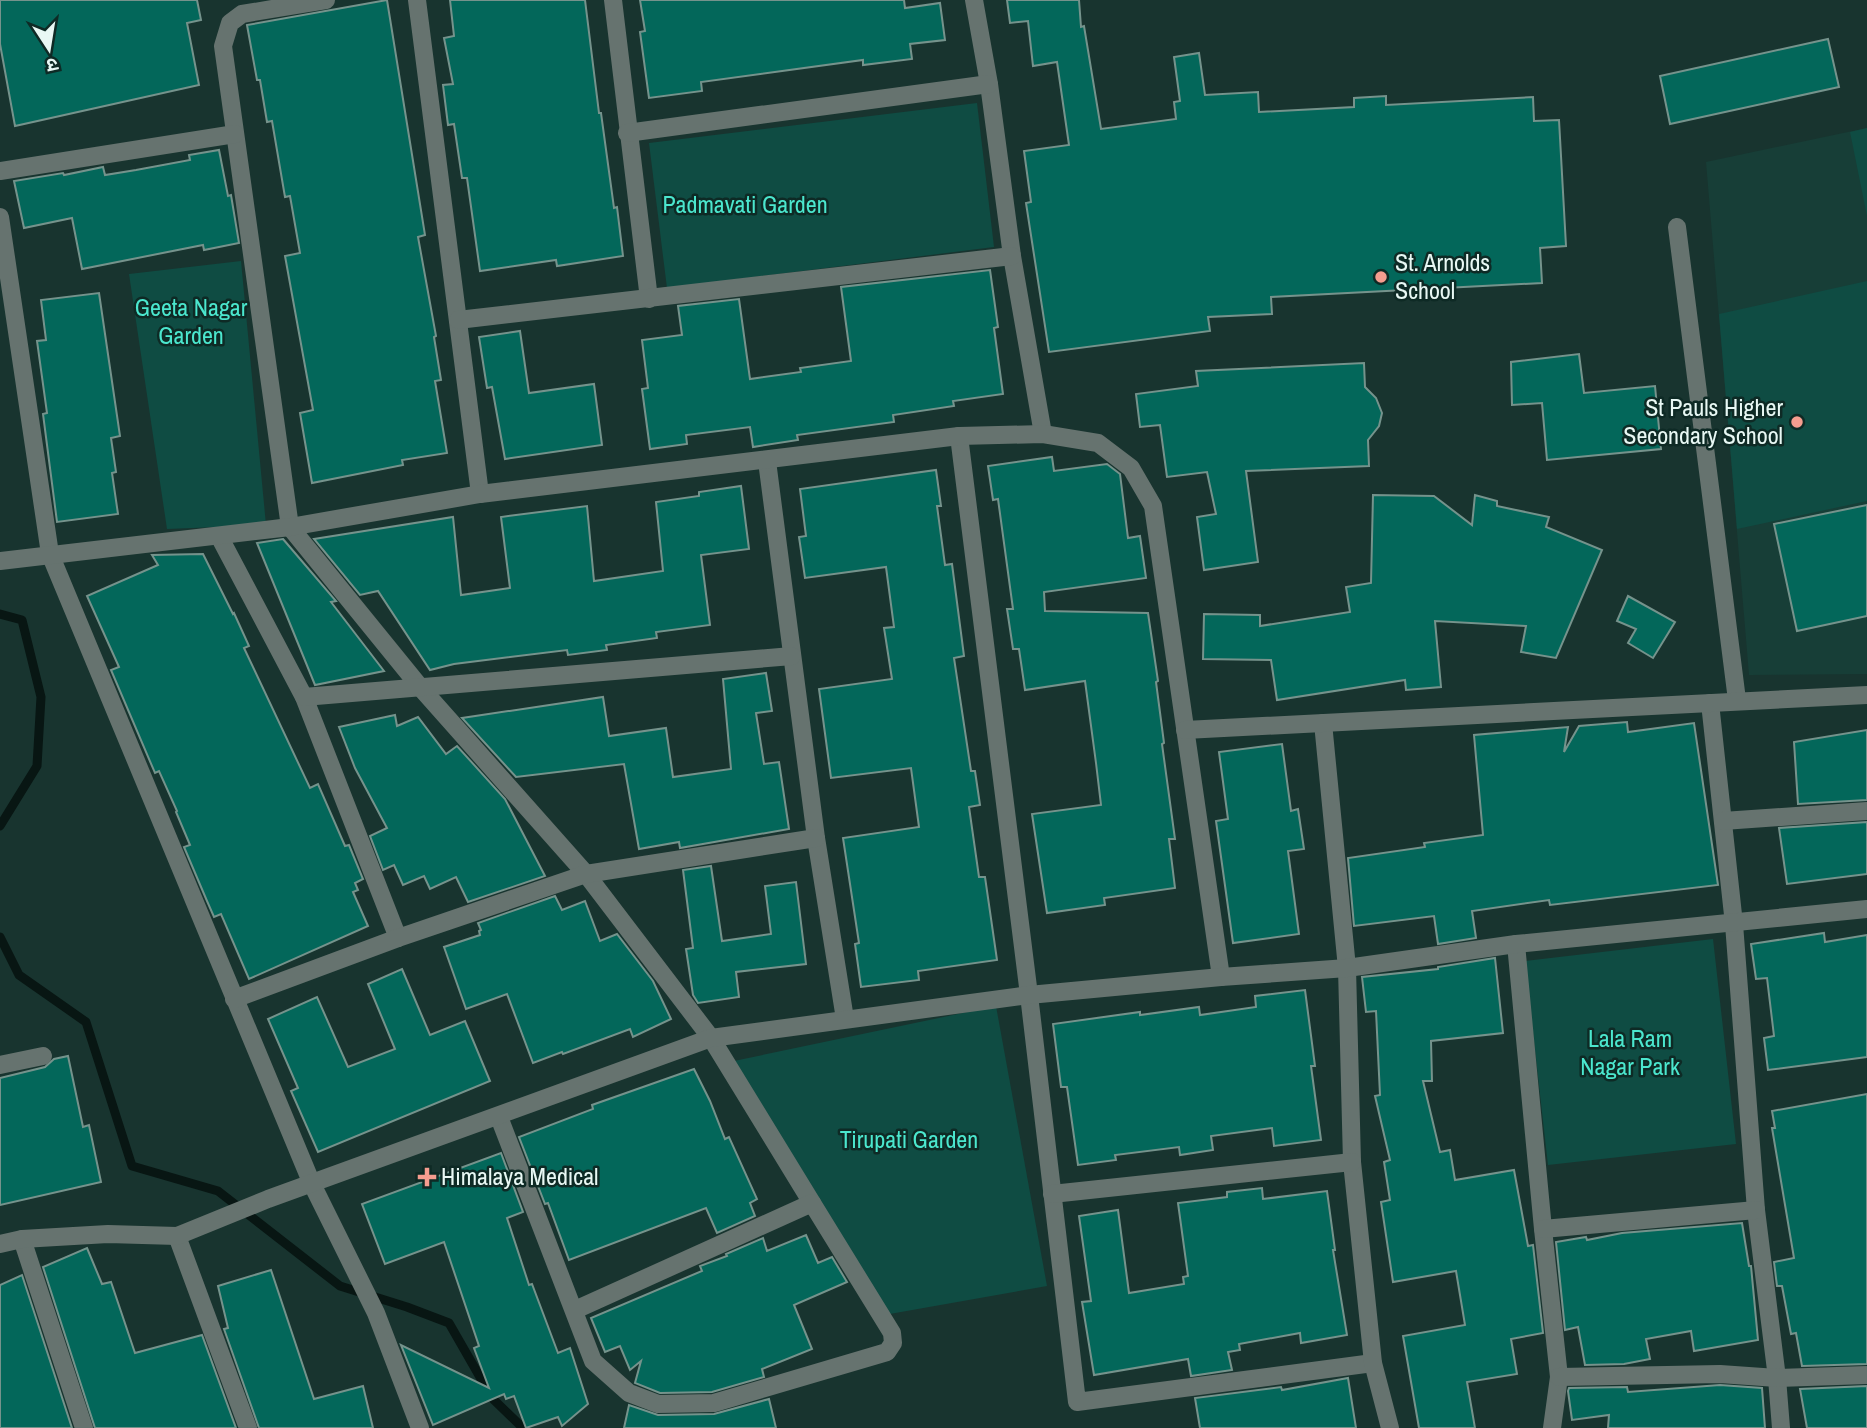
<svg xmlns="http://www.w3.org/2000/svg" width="1867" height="1428" viewBox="0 0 1867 1428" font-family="'Archivo Narrow','Noto Sans Devanagari',sans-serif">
<rect width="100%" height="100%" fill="#18342f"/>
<!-- built -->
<path fill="#173e37" d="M1867,128V674L1749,675L1706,162Z"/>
<!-- green -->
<g fill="#0f4c43">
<path d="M977,103L994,247L667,288L649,143Z"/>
<path d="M1867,128V216L1850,132Z"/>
<path d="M241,261L266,525L167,529L129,274Z"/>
<path d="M1867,281V501L1737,529L1719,314Z"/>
<path d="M1713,939L1736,1144L1548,1165L1525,961Z"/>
<path d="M996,1006L1047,1286L884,1315L734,1061Z"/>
</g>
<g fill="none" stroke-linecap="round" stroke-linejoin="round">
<!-- stream -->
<g stroke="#081613" stroke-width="9">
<path d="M0,614L22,620L41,697L37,766L0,826"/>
<path d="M0,937L19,975L86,1022L132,1166L218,1191L340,1286L407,1307L449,1323L492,1398L523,1428"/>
</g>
</g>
<!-- building -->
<g fill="#03675a" stroke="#75938c" stroke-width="2">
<path d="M0,0H197L201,20L187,23L199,85L15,126L0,44Z"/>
<path d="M387,0L425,235L418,237L436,336L434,337L441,380L435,381L447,453L402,460L403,465L312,483L300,413L313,410L285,256L300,253L290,196L285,197L272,121L267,122L260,80H257L247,25Z"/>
<path d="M450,0H585L599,113H601L614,208L617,207L623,256L557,266L556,260L480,271L467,178H462L454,124L448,125L443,85L453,84L444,38L454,36Z"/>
<path d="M640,0H904L905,8L940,3L945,40L910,44L912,59L863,65V60L701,82L702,91L649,98L640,32L645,31Z"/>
<path d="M1007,0H1079L1081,27L1084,26L1101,129L1176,119L1174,102L1180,101L1174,57L1199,53L1205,95L1258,92L1259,112L1354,107V98L1386,96V105L1533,97L1534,121L1559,120L1566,246L1540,248L1542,283L1271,297L1272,314L1208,317L1210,331L1049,352L1026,203L1031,202L1024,151L1069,145L1057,62L1033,66L1028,21L1010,23Z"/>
<path d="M1828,39L1839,87L1670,124L1660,76Z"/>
<path d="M219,150L228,196L231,195L239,243L204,250L203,245L82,269L72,218L24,228L14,181L63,173L64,175L103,167L105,175L136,170L190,160L189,155Z"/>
<path d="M990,270L998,327L994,328L1003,394L953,401L954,406L893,415L894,422L797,435L798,440L753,447L750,427L686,435L687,444L650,449L642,389L648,388L642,340L682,335L678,306L739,299L750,379L801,372L800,368L851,361L841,287Z"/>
<path d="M99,293L120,436L111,438L116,472L112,473L118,514L57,522L43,414L47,413L37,341L46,340L41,300Z"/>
<path d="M520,331L529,393L594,384L602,445L505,459L492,387L487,388L479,337Z"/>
<path d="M1579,354L1584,393L1655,386L1661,449L1547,460L1542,403L1512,405L1511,362Z"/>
<path d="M1364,363L1365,387L1376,398L1382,413L1379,426L1368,440L1369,466L1246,471L1258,562L1204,570L1197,517L1216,514L1207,472L1167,477L1160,425L1140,427L1136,394L1198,386L1196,371Z"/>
<path d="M1052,457L1054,471L1107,464L1120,474L1128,538L1140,536L1146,578L1044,592L1045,611L1148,613L1158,681L1156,682L1164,743L1162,744L1175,839H1169L1175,888L1104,898L1105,905L1047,913L1032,814L1101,805L1096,763L1085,681L1025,690L1019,649H1013L1007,609H1013L998,499L993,500L988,466Z"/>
<path d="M936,470L941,506H937L945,565L952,564L964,656L954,658L971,771H975L980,805L969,807L979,877H985L997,960L918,971L919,980L861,987L855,944L859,943L843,838L919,827L911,768L831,778L819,689L892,679L884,628L894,627L886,567L805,578L799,537L806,536L800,489Z"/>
<path d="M741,486L749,549L701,555L710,625L656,632L657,638L606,645L607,650L568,655L567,650L454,664L430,670L378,591L360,595L314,539L453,517L461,595L510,588L501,517L587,506L594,581L663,571L656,502L699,496V492Z"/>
<path d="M1373,495L1434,496L1472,525L1475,495L1497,501V506L1549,517L1546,527L1602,550L1556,658L1521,652L1526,626L1435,621L1441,687L1406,690L1405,680L1277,700L1271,660L1203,659L1204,614L1260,615V626L1350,612L1346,587L1371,583Z"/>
<path d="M1867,505V616L1797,631L1774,524Z"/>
<path d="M283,539L336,601L331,602L384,671L315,685L257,543Z"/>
<path d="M203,554L233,614L234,613L249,646L244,648L310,788L318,784L345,846L349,845L363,879L355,883L358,890L353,892L368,926L249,979L221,914L214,917L207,901L184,847L190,845L176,812L177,811L159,771L155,773L111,670L119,667L87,596L158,565L152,555Z"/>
<path d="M1628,596L1675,622L1653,658L1628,643L1636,629L1617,621Z"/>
<path d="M766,673L772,711L756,713L764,764L779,762L789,829L680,848L679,842L639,849L624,764L516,777L462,718L603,697L609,736L666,728L673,777L731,769L723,679Z"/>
<path d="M395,715L397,726L418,717L446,754L457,746L505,799L545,876L468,902L456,877L430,889L424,876L403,885L394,865L383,870L370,836L387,828L355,768L339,727Z"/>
<path d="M1627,722L1628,732L1694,723L1718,885L1550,905L1549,900L1472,911L1476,938L1438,944L1434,916L1354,926L1348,858L1425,847L1424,843L1483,835L1474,735L1568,727L1564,752L1579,726Z"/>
<path d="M1867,730V800L1798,804L1794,742Z"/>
<path d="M1282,744L1291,811L1298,809L1304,849L1288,851L1299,934L1233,943L1216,821L1228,819L1219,752Z"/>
<path d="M1867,822V874L1787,884L1779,828Z"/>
<path d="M711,866L722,941L771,934L765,886L796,882L806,964L736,972L739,997L698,1003L693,995L686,949L693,948L683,870Z"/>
<path d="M555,896L562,910L585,901L600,941L617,934L653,981L671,1019L633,1037L630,1029L563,1054L562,1052L533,1063L507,994L466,1009L444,947L480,935L479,931L481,930L478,923Z"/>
<path d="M1824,933L1825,942L1867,935V1057L1768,1070L1764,1038L1774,1036L1767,978L1756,979L1751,944Z"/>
<path d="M1495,958L1503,1033L1431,1041L1432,1081H1423L1440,1152L1450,1150L1455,1180L1514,1170L1528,1246L1533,1245L1543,1333L1511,1339L1517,1374L1467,1382L1475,1428H1419L1403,1336L1465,1325L1456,1271L1393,1282L1381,1202L1390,1200L1384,1162L1390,1160L1375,1096L1380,1095L1376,1011L1366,1012L1362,977L1438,969V967Z"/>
<path d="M402,969L430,1035L465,1021L490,1081L318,1152L291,1091L298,1088L268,1019L317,997L348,1067L395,1049L368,984Z"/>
<path d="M1305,990L1315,1066H1311L1321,1140L1274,1146L1272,1128L1211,1136L1213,1150L1180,1155L1179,1147L1115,1155L1116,1160L1078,1165L1067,1087H1061L1053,1024L1140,1012V1015L1199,1007L1200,1015L1256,1007L1255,996Z"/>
<path d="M68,1056L83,1127L89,1125L101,1182L0,1205V1078L45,1067L54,1059Z"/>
<path d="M694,1069L710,1101L725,1139L729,1137L757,1199L750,1203L755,1216L717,1233L706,1208L569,1260L548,1203L545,1204L519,1137L593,1109L592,1105Z"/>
<path d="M1867,1094V1364L1802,1366L1796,1333L1791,1334L1782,1286H1777L1774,1262L1794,1258L1772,1128H1775L1772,1111Z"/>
<path d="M501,1153L523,1212L507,1218L529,1285L532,1284L558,1353L570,1348L588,1404L562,1426L558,1417L526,1428L514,1396L506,1399L504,1394L433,1425L401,1345L489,1388L474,1348L479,1346L444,1242L385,1264L362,1204Z"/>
<path d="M1262,1188L1263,1199L1327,1191L1335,1250H1333L1347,1335L1301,1343L1300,1333L1239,1344L1240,1350L1228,1352L1232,1370L1191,1376L1188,1359L1094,1375L1082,1302L1091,1301L1079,1216L1118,1210L1129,1293L1184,1284L1183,1277L1188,1276L1178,1203L1227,1197V1192Z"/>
<path d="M1742,1223L1749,1266H1751L1758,1340L1694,1351L1691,1331L1646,1339L1650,1359L1624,1364L1585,1365L1578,1327L1565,1330L1556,1242L1586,1237L1587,1240L1622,1233Z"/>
<path d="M806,1235L818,1263L832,1257L847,1282L794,1305L812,1349L762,1369L764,1377L712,1392L660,1393L635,1383L641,1361L630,1370L620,1346L605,1352L591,1318L702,1271L700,1266L727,1256L726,1254L763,1238L767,1251Z"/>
<path d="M87,1248L102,1284L111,1282L135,1353L202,1335L236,1428H95L43,1267Z"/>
<path d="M271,1270L314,1399L363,1386L373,1428H259L224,1329L228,1328L218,1286Z"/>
<path d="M22,1275L72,1428H0V1285Z"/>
<path d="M1348,1378L1356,1428H1200L1195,1398L1281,1387L1282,1390Z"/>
<path d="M1720,1385L1762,1388L1765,1428H1608L1609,1415L1572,1420L1568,1391L1569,1388L1627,1387L1628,1392Z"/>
<path d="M1867,1386V1428H1807L1800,1389Z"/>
<path d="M769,1399L776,1428H624L629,1405L658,1415L714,1414Z"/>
</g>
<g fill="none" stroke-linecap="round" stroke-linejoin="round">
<!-- minor -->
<g stroke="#66736f" stroke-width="18">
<path d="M326,0L242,14L230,23L223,46L290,527L420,687L586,874L711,1038L812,1203"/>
<path d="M417,0L480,494"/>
<path d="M613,0L649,299"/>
<path d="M974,0L989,84L1012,256L1043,434"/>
<path d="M627,133L989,84"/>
<path d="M0,171L235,134"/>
<path d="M0,217L50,554L312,1184L376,1313L420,1428"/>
<path d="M1677,227L1737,700"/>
<path d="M458,320L1012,256"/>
<path d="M959,436L1029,995L1077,1402L1373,1363"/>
<path d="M767,461L816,838L845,1019"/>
<path d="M219,536L304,697L398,938"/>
<path d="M0,561L290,527L480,494L959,436L1043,434L1098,443L1131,468L1153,506L1221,977"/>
<path d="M304,697L792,656"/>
<path d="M1710,703L1734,924L1756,1210L1777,1378L1781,1428"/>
<path d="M1323,723L1347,968L1352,1162L1373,1363L1390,1428"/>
<path d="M1185,730L1867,695"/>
<path d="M1723,821L1867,811"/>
<path d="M1516,944L1543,1229L1559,1377L1552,1428"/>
<path d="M234,999L398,938L586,874L816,838"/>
<path d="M0,1065L43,1056"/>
<path d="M499,1117L593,1361L629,1393L658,1404L714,1403L887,1352L893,1343L892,1333L812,1203L575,1310"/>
<path d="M1052,1194L1352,1162"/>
<path d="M1543,1229L1756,1210"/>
<path d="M177,1236L248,1428"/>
<path d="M22,1239L84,1428"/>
<path d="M0,1244L22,1239L108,1234L177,1236L268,1199L711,1038L1029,995L1221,977L1347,968L1516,944L1867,909"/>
<path d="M1559,1377L1720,1374L1777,1378L1867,1375"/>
</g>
</g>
<!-- markers -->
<g fill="#f59d8f" stroke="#0e2a25" stroke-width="2.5">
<circle cx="1381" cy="277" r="7"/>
<circle cx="1797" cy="422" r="7"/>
<path d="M423.5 1166.5h7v7h7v7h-7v7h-7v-7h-7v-7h7z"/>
</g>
<g text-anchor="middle" stroke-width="5" stroke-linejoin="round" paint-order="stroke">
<!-- park labels -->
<g font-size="24" fill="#4be7ce" stroke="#0e2a25">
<text x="745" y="213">Padmavati Garden</text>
<text x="191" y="316">Geeta Nagar<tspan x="191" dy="28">Garden</tspan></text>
<text x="1630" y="1047">Lala Ram<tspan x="1630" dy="28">Nagar Park</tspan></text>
<text x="909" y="1148">Tirupati Garden</text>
</g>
<!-- poi labels -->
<g font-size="24" fill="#e8f8f4" stroke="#0e2a25" text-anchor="start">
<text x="1395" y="271">St. Arnolds<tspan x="1395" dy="28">School</tspan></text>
<text x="1783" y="416" text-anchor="end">St Pauls Higher<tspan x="1783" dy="28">Secondary School</tspan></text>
<text x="441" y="1185">Himalaya Medical</text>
</g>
</g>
<!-- north arrow -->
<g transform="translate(49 49) rotate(168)" stroke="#0e2a25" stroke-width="5" paint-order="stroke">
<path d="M0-5L12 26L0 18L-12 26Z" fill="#e8f8f4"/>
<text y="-10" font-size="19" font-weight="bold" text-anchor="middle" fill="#e8f8f4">उ</text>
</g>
</svg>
